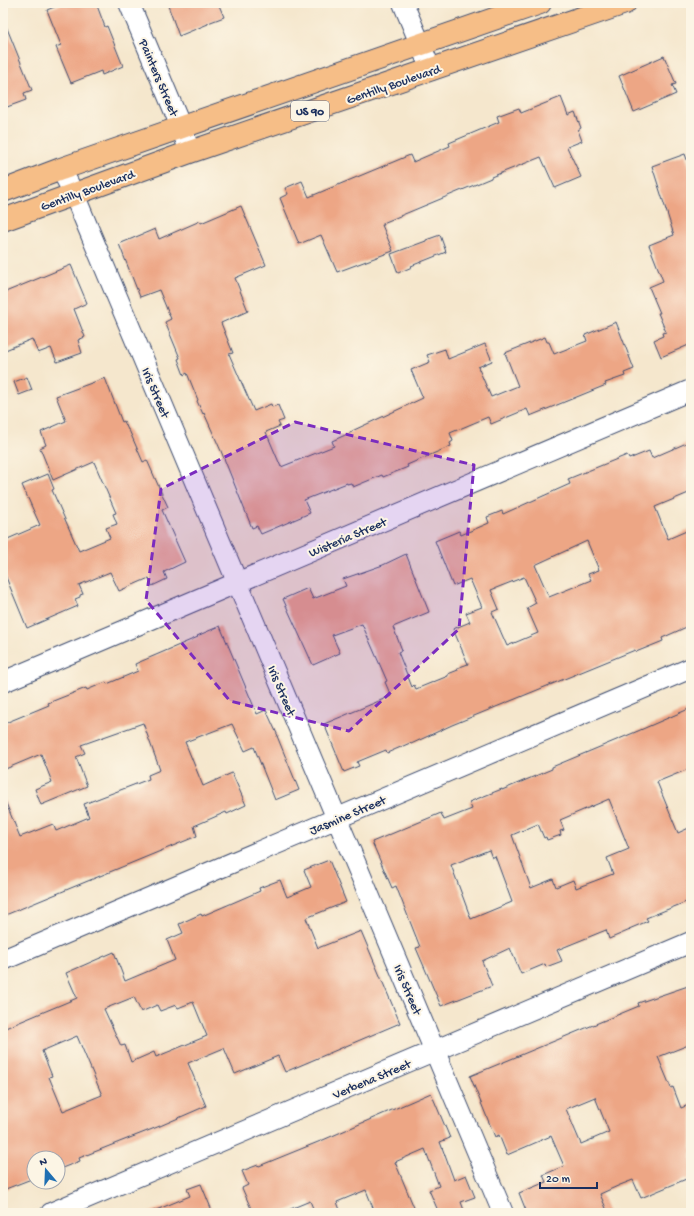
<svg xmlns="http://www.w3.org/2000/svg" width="694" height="1216" viewBox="0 0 694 1216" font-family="'Gochi Hand',sans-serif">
<rect width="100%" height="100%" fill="#fcf5e5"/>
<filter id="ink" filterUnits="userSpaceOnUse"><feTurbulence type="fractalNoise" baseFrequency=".025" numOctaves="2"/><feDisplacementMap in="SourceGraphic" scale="8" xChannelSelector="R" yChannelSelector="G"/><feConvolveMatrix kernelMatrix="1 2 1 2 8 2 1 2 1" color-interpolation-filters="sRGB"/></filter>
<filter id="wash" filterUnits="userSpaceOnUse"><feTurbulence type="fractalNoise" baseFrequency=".012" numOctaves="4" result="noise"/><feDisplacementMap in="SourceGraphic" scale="16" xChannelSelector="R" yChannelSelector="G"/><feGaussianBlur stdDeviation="0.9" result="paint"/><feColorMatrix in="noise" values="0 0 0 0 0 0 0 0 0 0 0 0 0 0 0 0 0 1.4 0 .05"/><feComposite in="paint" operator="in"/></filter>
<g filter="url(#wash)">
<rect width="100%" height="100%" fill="#f5e7cd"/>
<g id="blocks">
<!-- building -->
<g fill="#eda685" fill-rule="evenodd">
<path d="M64,3H96L105,27L107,26L123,66L102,75L101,71L71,83L56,47L61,45L47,10Z"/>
<path d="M167,3H218L224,17L208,23V24L179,36Z"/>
<path d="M4,21L32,90L24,93L26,100L7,107L3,98Z"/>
<path d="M664,56L676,84L672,85L676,94L634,112L619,76Z"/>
<path d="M561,97L568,115L575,112L581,128L578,130L582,141L567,147L581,177L555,188L541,157L491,177V178L383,223L384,225H382L393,251L337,272L321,235L299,244L280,198L288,194L285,188L302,181L309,197L410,155L413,162L450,146L449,143L499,122L497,116L519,108L521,113Z"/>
<path d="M685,154L691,171V344L661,357L654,340L663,336L662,333L666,332L658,313H660L649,287L663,281L649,245L674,235L652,166Z"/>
<path d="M241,206L266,265L235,278L248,311L221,323L233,353L229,354L254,411L271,404L272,407L278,405L284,420L278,422L280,426L266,432L281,467L334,446L332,441L352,432V431L423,398L411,370L430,362L427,355L445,349L448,359L485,344L492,361L478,367L491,397L518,386L505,353L545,337L547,342H549L554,354L587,341L585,335L616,322L634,369L624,373L625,376L605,383L606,385L530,416L527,409L491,424L488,417L450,433L453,441L450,443L451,446L407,465L408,467L383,477L382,475L353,487L351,483L347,484V483L304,500L310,513L261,534L257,526L252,528L221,451L204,413L203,414L197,401L198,400L187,373L184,375L178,359L180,358L165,322L171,319L159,290L140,297L119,244L155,229L159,239L200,221L201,223Z"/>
<path d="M440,235L446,252L411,266L412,267L398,273L391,254L426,241V240Z"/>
<path d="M71,265L87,303L74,309L85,337L78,340L82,353L57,362L51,348L38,353L32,339L3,351V293Z"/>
<path d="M27,377L32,390L19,395L14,382Z"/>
<path d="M105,378L122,422L124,421L128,430H129L143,462L147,460L162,494L168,507L162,510L185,562L164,572L167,579L152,586L149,578L119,591L110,572L79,585L83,594L80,595V597L75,599L78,606L27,628L3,570V541L40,525L22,485L48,474L54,489L52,490L79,551L110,538L106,528L117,524L113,514L116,513L94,462L53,480L40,448L46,445L41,432L66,421L56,396Z"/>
<path d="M691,441V492L655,507L668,539L691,529V625L662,638L663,641L636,652L635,650L452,725L411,744L410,743L387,753L386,750L357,762L359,766L344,772L324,724L391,696L385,682L387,681L362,624L332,635L340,653L313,665L283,599L308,588L313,599L346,586L343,579L383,565L406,554L429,612L393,627L402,650L398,652L412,687L414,685L416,689L448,676V674L458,670L457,668L468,664L453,629L470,622L466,613L482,607L470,579L453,586L435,541L459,531L461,535L489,523L487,517L502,511L503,514L570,484L568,479L627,455L629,459L649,451L652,458ZM587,541L599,570L588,574L591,580L549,597L535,565ZM524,577L536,603L527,608L538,633L507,646L492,612L499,609L491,590Z"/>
<path d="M220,626L257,714L266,710L278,736H277L299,790L275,800L254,747L245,751L232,724L185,742L203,786L232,773L246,805L227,814L226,812L194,826L197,836L3,916V796L20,837L53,824L56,831L89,817L84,804L149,779L148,775L160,770L143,723L81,745L85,753L76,757L87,786L41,805L35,789L52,782L41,754L3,770V724L49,705L48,703L86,688L87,690L106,682L107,684L138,671L135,664L198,637L197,636Z"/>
<path d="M691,708V768L657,782L678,833L691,827V900L646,918L648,921L629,929L630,930L609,939L606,930L557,950L562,961L546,967L545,964L521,974L510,948L482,961L492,986L441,1006L416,948L420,947L396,886L392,888L372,842L441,813L444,820L472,809L469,802L502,789V790L552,769V767L638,731ZM609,799L629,849L607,858L613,874L576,888L573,880L556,887L553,879L531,888L512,835L538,824L544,838L546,837L547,840L561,835L560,831L564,830L560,820ZM489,850L492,858L495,856L512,902L471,919L451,865Z"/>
<path d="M329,860L346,902L306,918L318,948L361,931L400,1023L285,1072L278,1056L235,1074L224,1048L188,1063L206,1106L160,1126L79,1158L80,1161L62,1168L58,1158H34V1178L3,1190V1029L77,998L66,973L114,952L125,981L175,960L167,940L183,933L179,924L201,914L202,916L237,901L260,891L259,888L280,880L287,897L311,887L304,870ZM134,997L141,1012L157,1005L160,1011L176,1005L178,1008L193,1002L207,1036L156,1057L154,1052L131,1062L125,1045L121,1046L104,1009ZM77,1036L102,1095L63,1111L49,1077L52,1076L42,1051Z"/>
<path d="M691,985V1044L658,1057L671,1088L673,1087L681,1108L691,1104V1177L641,1198L633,1180L620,1185L600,1194L608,1213H527L519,1193L546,1182L543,1175L564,1166L551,1136L507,1155L499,1135L495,1137L470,1076L639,1006L638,1003ZM595,1097L609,1132L581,1144L566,1109Z"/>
<path d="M431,1093L450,1138L440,1142L454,1180L466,1175L475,1197L461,1202L465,1213H439L429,1190L439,1186L425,1149L395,1162L415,1210L407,1213H375L366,1190L337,1202L340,1210L332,1213H315L310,1201L281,1213H253L242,1188L248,1185L242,1171L258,1165L259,1166L323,1140Z"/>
<path d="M201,1184L213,1213H149L190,1196L187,1189Z"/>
</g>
</g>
</g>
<g filter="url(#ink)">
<use href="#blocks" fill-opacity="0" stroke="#3c4b6f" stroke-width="1"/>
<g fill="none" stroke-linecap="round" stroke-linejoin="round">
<defs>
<g id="street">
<path d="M129,3L181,127L190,152"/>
<path d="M403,3L431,70"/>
<path d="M61,169L74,194L86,223L503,1213"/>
<path d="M3,682L691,390"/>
<path d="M3,960L691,668"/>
<path d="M51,1213L691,942"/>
</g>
<g id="primary">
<path d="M3,191L61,169L540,3"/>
<path d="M3,220L190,152L625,3"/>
</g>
</defs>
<!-- street casing -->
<use href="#street" stroke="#3c4b6f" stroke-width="22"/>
<!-- primary casing -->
<use href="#primary" stroke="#3c4b6f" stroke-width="24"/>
<!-- street -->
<use href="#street" stroke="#fff" stroke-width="20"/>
<!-- primary -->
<use href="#primary" stroke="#f6be87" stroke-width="22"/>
</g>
</g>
<!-- marked area -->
<path fill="#7b2cbf" fill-opacity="0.2" stroke="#7b2cbf" stroke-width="3" stroke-dasharray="8 5" stroke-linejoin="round" d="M295,422L474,465L459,629L349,731L230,701L146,600L161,489Z"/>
<g text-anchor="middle" stroke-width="4" stroke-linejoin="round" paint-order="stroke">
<!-- shield labels -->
<rect fill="#fcf5e5" stroke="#5e6a86" stroke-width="1" x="291" y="101" width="38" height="20" rx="3"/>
<g font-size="12" font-weight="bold" fill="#1b2f5e">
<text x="310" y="115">US 90</text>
</g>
<!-- street labels -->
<g font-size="13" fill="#1b2f5e" stroke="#fcf5e5">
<text transform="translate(160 77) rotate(67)" y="5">Painters Street</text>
<text transform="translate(393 83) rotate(-19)" y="5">Gentilly Boulevard</text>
<text transform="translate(87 189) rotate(-20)" y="5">Gentilly Boulevard</text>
<text transform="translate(157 392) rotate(67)" y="5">Iris Street</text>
<text transform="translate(347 536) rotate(-23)" y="5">Wisteria Street</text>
<text transform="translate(283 690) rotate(67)" y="5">Iris Street</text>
<text transform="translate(347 814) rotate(-23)" y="5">Jasmine Street</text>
<text transform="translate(409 989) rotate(67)" y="5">Iris Street</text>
<text transform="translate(371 1078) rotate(-23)" y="5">Verbena Street</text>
</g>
</g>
<!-- margin -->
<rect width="694" height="1216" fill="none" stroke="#fcf5e5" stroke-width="16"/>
<!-- north arrow -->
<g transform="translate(46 1170) rotate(341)"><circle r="19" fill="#fcf5e5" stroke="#a2a6af"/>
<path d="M0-3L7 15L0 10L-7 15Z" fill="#1f6fb2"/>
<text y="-6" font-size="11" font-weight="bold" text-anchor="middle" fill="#1b2f5e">N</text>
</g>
<!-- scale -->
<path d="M540 1182v6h57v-6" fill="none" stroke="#1b2f5e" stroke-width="2"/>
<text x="546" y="1182" font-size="12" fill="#1b2f5e" stroke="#fcf5e5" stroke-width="3" paint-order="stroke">20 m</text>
</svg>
